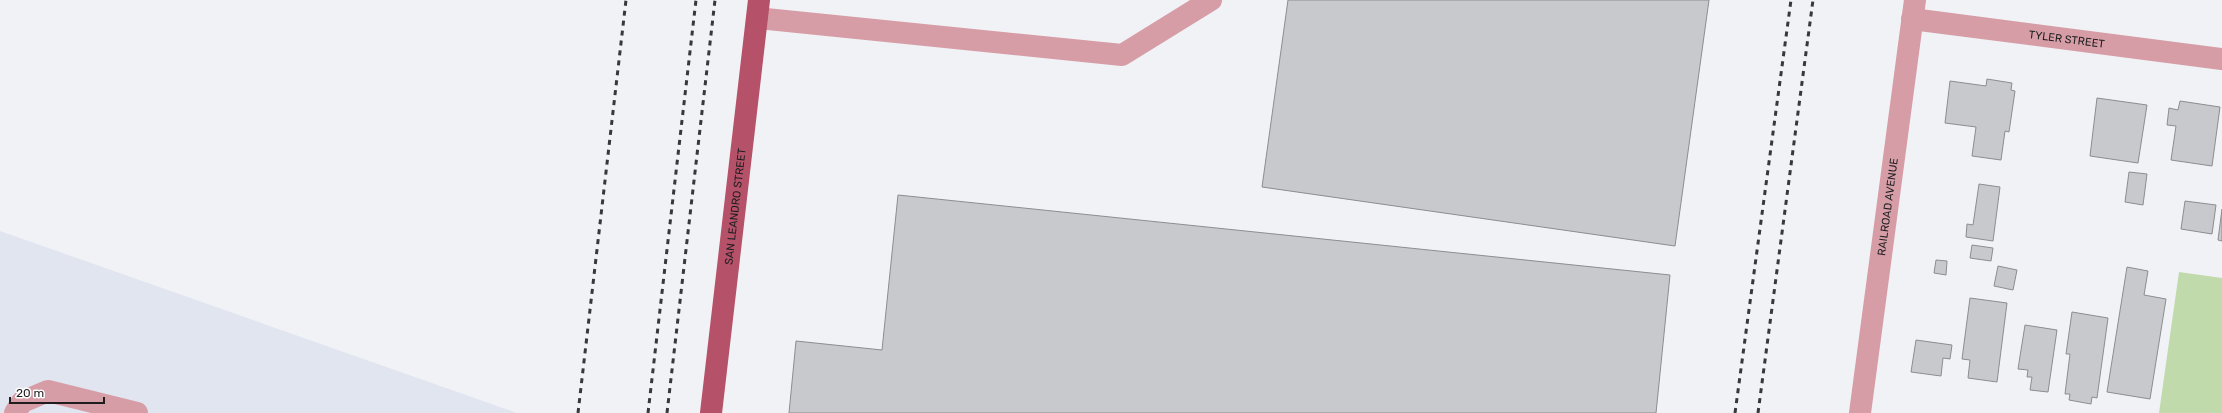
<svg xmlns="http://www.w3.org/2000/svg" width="2222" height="413" viewBox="0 0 2222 413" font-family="Rubik,sans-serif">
<rect width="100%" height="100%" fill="#f1f2f6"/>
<!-- built -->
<path fill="#e1e5f0" d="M0,231L517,413H0Z"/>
<!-- green -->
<path fill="#c1daac" d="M2179,272L2222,278V413H2159Z"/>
<!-- building -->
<g fill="#c8c9cd" stroke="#8c8d90">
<path d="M1288,0H1709L1675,246L1262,187Z"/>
<path d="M1987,79L2012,83L2011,90L2015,91L2009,132L2005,131L2001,160L1972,156L1976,127L1945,123L1950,81L1986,86Z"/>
<path d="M2097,98L2147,105L2138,163L2090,156Z"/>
<path d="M2180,101L2220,107L2212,166L2171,160L2176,126L2167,125L2169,108L2178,110Z"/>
<path d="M2129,172L2147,174L2143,205L2125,202Z"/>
<path d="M1979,184L2000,187L1993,241L1966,237L1967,224L1973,225Z"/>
<path d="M898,195L1670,275L1656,413H789L796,341L882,350Z"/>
<path d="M2185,201L2216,205L2212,234L2181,229Z"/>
<path d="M2222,209V241L2218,240Z"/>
<path d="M1972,245L1993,248L1991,261L1970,258Z"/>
<path d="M1936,260L1947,261L1946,275L1934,273Z"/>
<path d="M1998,266L2017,270L2013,290L1994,286Z"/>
<path d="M2127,267L2148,271L2144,295L2166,299L2150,399L2107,392Z"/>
<path d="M1970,298L2007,303L1997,382L1968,378L1970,360L1962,359Z"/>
<path d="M2072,312L2108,318L2097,398L2092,397L2091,404L2069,400L2070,394H2065L2070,354H2066Z"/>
<path d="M2025,325L2057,330L2048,392L2030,390L2032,377H2027L2028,370L2018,369Z"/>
<path d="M1916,340L1952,345L1950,359L1943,358L1941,376L1911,372Z"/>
</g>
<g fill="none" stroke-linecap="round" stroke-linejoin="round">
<!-- minor -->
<g stroke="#d69da7" stroke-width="22">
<path d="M757,18L1122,55L1211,0"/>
<path id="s1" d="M1912,19L2222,59"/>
<path d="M15,413L22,402L48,391L137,413"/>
<path id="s2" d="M1860,413L1915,0"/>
</g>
<!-- major -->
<path stroke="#b55168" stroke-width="22" id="s3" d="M711,413L759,0"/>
<!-- rail -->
<g stroke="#38383a" stroke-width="3" stroke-dasharray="5 5" stroke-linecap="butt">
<path d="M578,413L626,0"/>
<path d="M648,413L696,0"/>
<path d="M667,413L715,0"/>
<path d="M1735,413L1791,0"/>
<path d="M1758,413L1813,0"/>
</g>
</g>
<g text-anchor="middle" stroke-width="3" stroke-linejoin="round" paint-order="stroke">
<!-- street labels -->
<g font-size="11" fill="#1e1e1f" stroke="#fff">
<text dy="4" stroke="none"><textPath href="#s1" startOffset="156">TYLER STREET</textPath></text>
<text dy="4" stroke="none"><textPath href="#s2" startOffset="208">RAILROAD AVENUE</textPath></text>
<text dy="4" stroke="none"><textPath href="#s3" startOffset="208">SAN LEANDRO STREET</textPath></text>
</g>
</g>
<!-- scale -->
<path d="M10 397v6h94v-6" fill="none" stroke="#1e1e1f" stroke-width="2"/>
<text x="16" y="397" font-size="12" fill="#1e1e1f" stroke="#ffffff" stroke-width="3" paint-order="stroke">20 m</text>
</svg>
